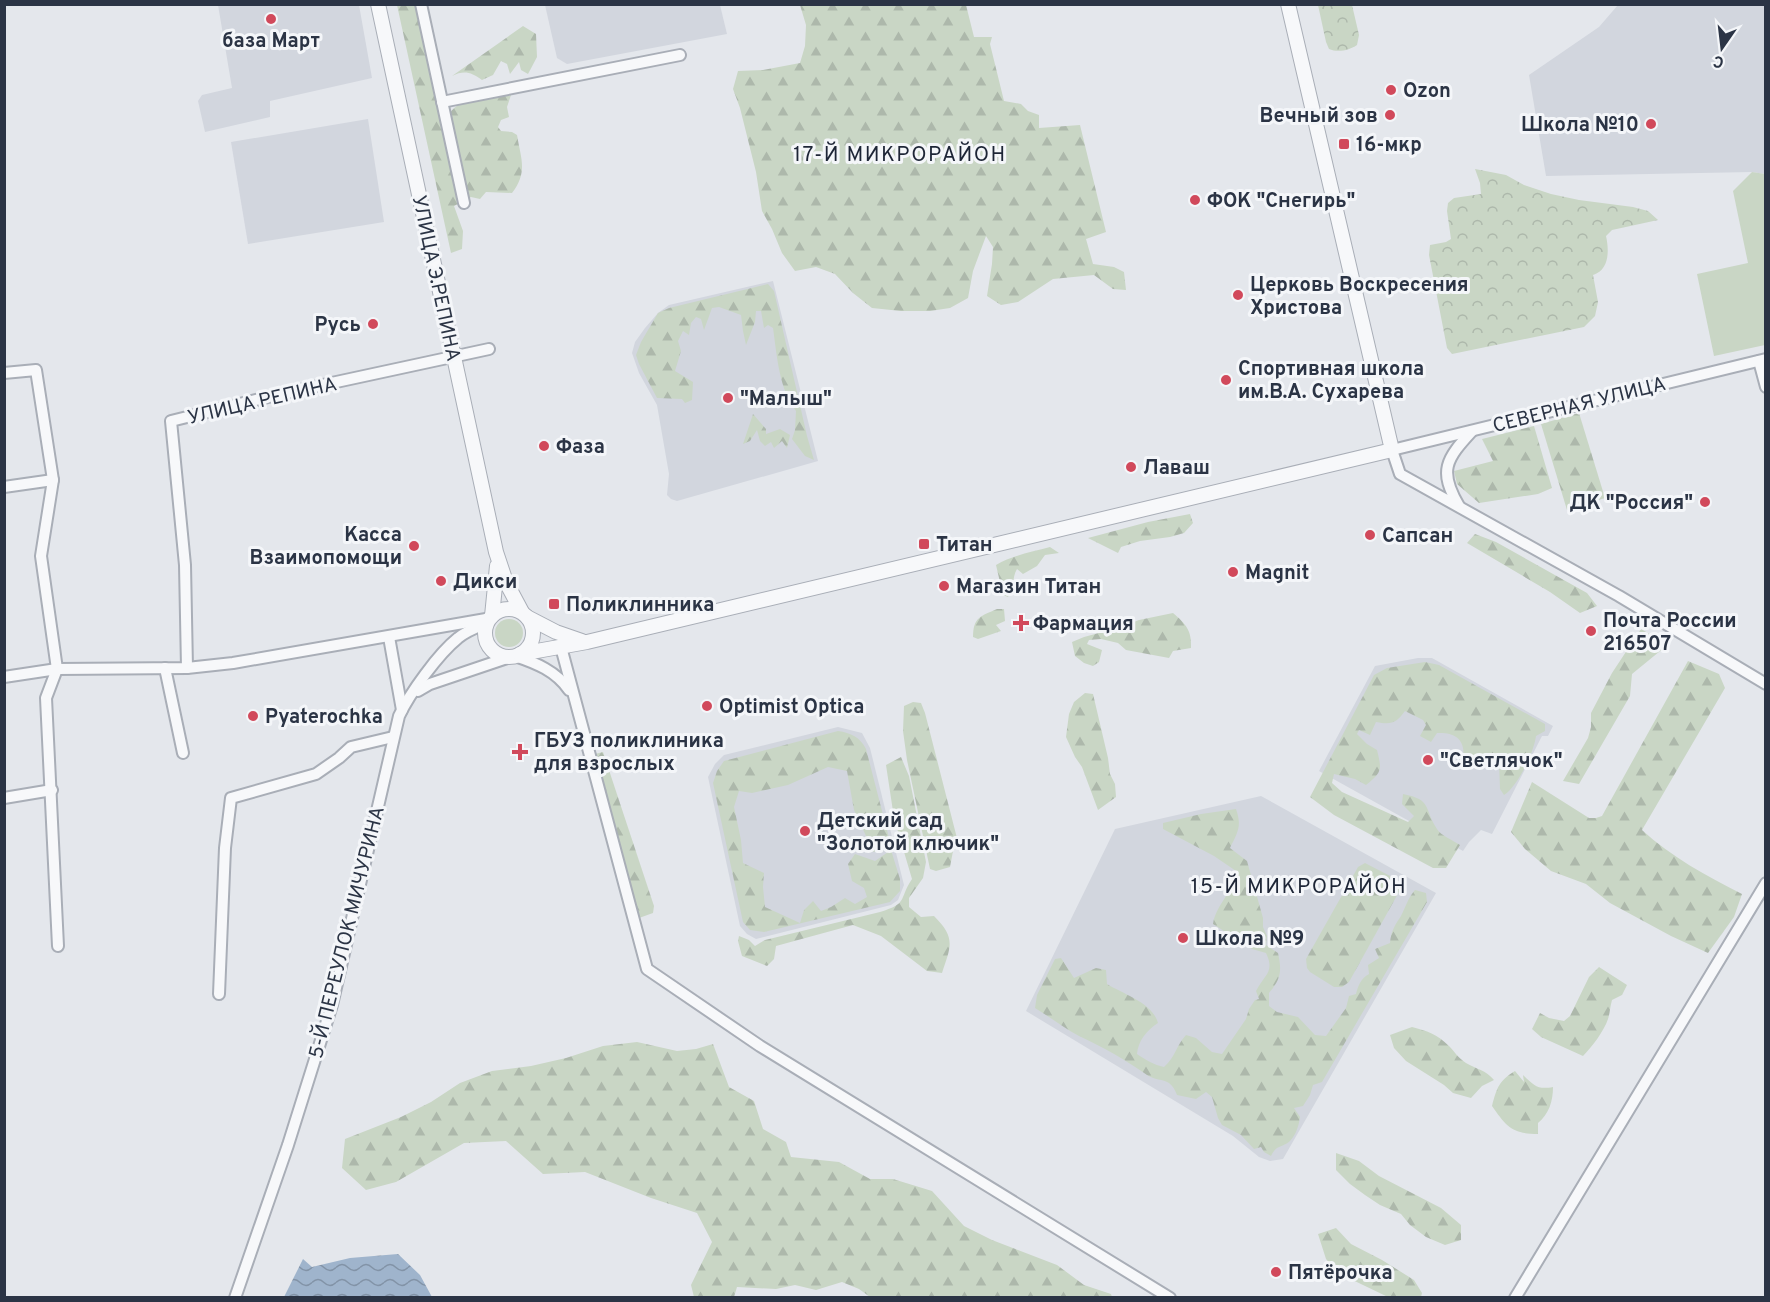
<svg xmlns="http://www.w3.org/2000/svg" width="1770" height="1302" viewBox="0 0 1770 1302" font-family="Overpass,sans-serif">
<defs>
<pattern id="forest-firs" width="22" height="20" patternUnits="userSpaceOnUse" patternTransform="scale(1.5)"><rect width="22" height="20" fill="#c9d6c5"/><path d="M5 1l3.5 6h-7zM16 11l3.5 6h-7z" fill="#adb8ab"/></pattern>
<pattern id="park-crowns" width="20" height="18" patternUnits="userSpaceOnUse" patternTransform="scale(1.5)"><rect width="20" height="18" fill="#c9d6c5"/><path d="M2 6a3 3 0 1 1 6 0M12 15a3 3 0 1 1 6 0" fill="none" stroke="#adb8ab"/></pattern>
<pattern id="water-waves" width="16" height="10" patternUnits="userSpaceOnUse" patternTransform="scale(1.5)"><rect width="16" height="10" fill="#9fb4cc"/><path d="M0 5q4-4 8 0t8 0" fill="none" stroke="#8293a7"/></pattern>
</defs>
<rect width="100%" height="100%" fill="#e4e7ec"/>
<!-- built -->
<g fill="#d2d6de">
<path d="M218,5H359L372,78L270,101V117L205,132L198,101L202,95L232,88Z"/>
<path d="M545,5H720L727,34L567,64L557,58Z"/>
<path d="M1618,5H1765V174L1752,172L1546,176L1529,75L1599,27Z"/>
<path d="M368,119L384,222L248,244L231,142Z"/>
<path d="M773,281L818,461L677,501L671,499L667,495L669,474L657,405L639,373L632,353L635,342L645,328L658,313L669,305Z"/>
<path d="M1418,658H1432L1553,726L1548,736H1542L1492,834L1481,830L1469,842L1463,851L1319,771L1375,666Z"/>
<path d="M838,727L862,733L870,748L904,885L898,900L891,905L756,939L747,934L740,926L708,777L715,764L724,755Z"/>
<path d="M1261,796L1436,893L1283,1159L1270,1161L1259,1157L1233,1136L1026,1011L1115,829Z"/>
</g>
<!-- grass -->
<g fill="#c9d6c5">
<path d="M1752,172L1765,174V345L1714,356L1697,274L1748,263L1733,191Z"/>
<circle cx="509" cy="633" r="14"/>
</g>
<!-- forest -->
<g fill="url(#forest-firs)">
<path d="M397,5H425L450,113C460,96 493,98 511,95L507,107L509,117L501,120L498,127L501,131L512,132L517,135C521,159 528,172 512,193L486,192L480,199L471,197L454,206L463,231L462,249L451,253Z"/>
<path d="M800,5H966L974,37H992L990,44L1004,101L1021,104L1028,111L1039,115V128L1080,125L1106,232L1086,239L1093,264L1114,267L1124,272L1126,290L1113,289L1094,275L1053,279L1018,302L1001,305L987,296L992,264L993,247L986,236L973,271L968,298L950,308L930,311H901L872,308L853,293L835,274L816,267L795,271L782,253L772,229L762,211L756,172L740,108L733,89L738,71L763,70L800,63L805,46L806,25Z"/>
<path d="M523,26L536,34L537,57L528,74L521,70L519,62L510,74L507,64L501,61L493,75L482,80C471,72 464,70 452,76Z"/>
<path d="M768,284L774,291L807,436L814,460L805,456L792,439L795,430L796,411C779,389 777,356 773,328L768,325L764,328L761,311H756L755,322L746,345L743,331L741,315L719,307L712,308L704,330L701,319L696,317L691,323L689,335L683,331L678,341L681,351L675,371L693,382L692,400L685,403L682,399L657,398L639,364L636,355L641,342L658,313L669,308Z"/>
<path d="M1579,413L1605,498L1567,510L1541,424Z"/>
<path d="M753,414L766,429V434L780,429L790,435L787,448L782,441L774,448L771,442L765,446L760,441L757,430L750,441L743,444Z"/>
<path d="M1534,426L1552,488L1538,494L1479,503L1457,484L1454,471L1493,461L1482,439Z"/>
<path d="M1190,514L1193,523L1184,533L1170,537L1140,541L1121,547L1118,553L1088,538L1148,522Z"/>
<path d="M1475,534L1496,542L1587,593L1597,606L1580,613L1550,592L1467,543Z"/>
<path d="M1050,547L1059,553L1045,555L1037,566L1023,574L1017,569C1011,580 1016,585 1008,597L1003,595L996,565C1013,555 1032,552 1050,547Z"/>
<path d="M997,609H1004L1005,621L996,625L1001,631L978,639L973,637C973,617 981,616 997,609Z"/>
<path d="M1173,613C1186,624 1192,631 1191,648L1173,651L1169,658L1126,650L1118,643L1101,639L1089,640L1087,644L1102,650L1099,662L1093,666L1084,663L1075,656L1072,642L1084,637L1121,627L1139,620Z"/>
<path d="M1641,629L1655,637L1665,647L1632,674L1630,696L1579,784L1563,781L1588,738L1591,727V713L1612,673Z"/>
<path d="M1688,661L1719,674L1725,688L1642,830C1671,857 1707,876 1742,894L1734,917L1708,953L1671,936L1610,903L1586,884L1551,871L1525,849L1511,832L1532,782L1589,818H1596L1602,816Z"/>
<path d="M1425,662L1439,665L1545,724V731L1536,736C1534,752 1518,786 1504,795L1500,789L1499,761L1489,756L1479,755L1475,761L1468,763L1463,758C1466,739 1454,732 1437,733L1431,742L1420,736L1426,725L1423,720L1405,711C1396,723 1392,725 1376,722L1370,735L1359,730L1357,734L1367,744L1377,750C1382,770 1382,772 1366,785L1355,779L1334,774L1332,783L1342,792L1408,822L1414,816L1402,804L1403,794C1433,800 1423,808 1437,829C1441,836 1453,840 1460,845L1446,868H1433L1334,815L1310,797L1374,675L1387,668Z"/>
<path d="M1085,693L1093,694L1108,758L1110,774L1115,784L1116,797L1098,810L1082,767L1075,757L1066,737L1069,714L1074,702Z"/>
<path d="M913,702L921,703L925,713L959,846L953,851L950,867L936,871L930,869L907,760L903,731L904,706Z"/>
<path d="M838,731C851,733 860,737 866,749L889,838L879,852L867,851L866,836L854,810L847,771L828,767L788,785L752,793L739,791L734,807L741,840L743,863L764,873L763,887L765,907L800,923L804,910L813,901L821,911L831,907L845,898L855,904L867,897L864,888L852,881L848,864L855,854L875,861L891,850L900,879V891L890,902L764,932L750,930L743,922L713,783L717,771L724,761Z"/>
<path d="M603,752L654,906L653,913L639,918L595,754Z"/>
<path d="M901,757L909,776L926,862L923,878L909,898V907L921,917L934,916C956,938 951,946 942,973L927,971L881,936L853,925L776,946L774,959L767,966L742,956L738,941L739,936L749,940L755,946L765,940L880,912C909,903 898,900 912,879L894,818L886,765Z"/>
<path d="M1236,809C1242,826 1238,832 1230,848L1247,861L1263,918V927L1267,936L1266,945L1278,953C1282,971 1281,979 1269,993V1006L1277,1012L1298,1017L1315,1035L1326,1036L1346,1008L1349,996L1356,994C1358,986 1361,978 1369,974L1368,965L1379,958L1375,949L1390,943C1391,931 1395,925 1401,916C1406,906 1408,898 1415,890L1426,893L1427,902L1322,1082L1313,1085L1310,1095L1303,1106L1294,1108L1300,1117C1299,1125 1296,1135 1290,1141C1282,1148 1277,1144 1271,1156L1264,1152L1261,1147L1254,1149L1241,1135L1222,1125L1218,1118L1212,1097L1206,1092L1196,1099L1177,1095C1175,1090 1173,1086 1169,1083C1163,1079 1154,1080 1147,1075C1126,1060 1103,1047 1079,1036C1064,1028 1050,1017 1035,1008L1037,995L1055,959L1061,958L1074,978L1096,968L1106,970L1107,984C1123,994 1153,1003 1158,1023C1147,1030 1138,1041 1137,1054C1146,1060 1154,1065 1164,1067C1176,1056 1176,1046 1186,1035L1196,1038L1212,1052L1222,1054L1246,1019L1249,1009L1255,1000L1259,999L1256,991C1265,974 1275,972 1266,953L1252,949L1213,924C1216,904 1234,892 1236,871L1214,856L1163,829V823L1201,814Z"/>
<path d="M1365,863L1396,879L1401,884L1400,890L1349,982L1342,987H1334L1310,972L1307,968L1306,959L1358,867Z"/>
<path d="M1599,967L1627,985L1622,995L1612,1000C1610,1007 1610,1013 1608,1019C1604,1031 1592,1047 1583,1056L1541,1037L1532,1029L1540,1013L1549,1018L1564,1021L1570,1016L1589,977Z"/>
<path d="M1412,1027C1427,1031 1437,1034 1449,1046C1455,1052 1458,1058 1466,1063C1476,1069 1486,1070 1494,1080L1482,1086L1471,1098L1453,1093L1444,1085L1406,1061L1394,1048L1390,1035Z"/>
<path d="M637,1042L677,1051L696,1049L713,1044L729,1087L754,1101L763,1129L786,1142L791,1157L839,1162L870,1179H893L932,1191L964,1226L992,1240L1057,1265L1084,1285L1111,1294L1112,1297H870L859,1289L842,1282L816,1290L795,1285L776,1289L737,1287L734,1297H694L691,1285L712,1242L697,1213L651,1198L585,1172L543,1174L506,1141L464,1143L396,1182L366,1190L342,1168L345,1139L401,1117L431,1102L460,1083L492,1071L531,1066L566,1058L603,1046Z"/>
<path d="M1515,1071L1524,1082L1523,1075C1534,1085 1537,1090 1553,1087C1553,1101 1549,1114 1538,1123V1134C1512,1134 1506,1126 1492,1106C1497,1087 1499,1081 1515,1071Z"/>
<path d="M1336,1153L1359,1161L1379,1176L1441,1208L1461,1225V1240L1445,1245L1426,1237L1410,1225L1401,1214L1380,1205L1365,1195L1350,1184L1336,1170Z"/>
<path d="M1336,1228L1351,1244L1382,1260L1414,1280L1422,1293L1421,1297H1388L1338,1273L1326,1259L1318,1234Z"/>
</g>
<!-- park -->
<g fill="url(#park-crowns)">
<path d="M1318,5H1352L1359,35L1357,45C1350,50 1338,53 1329,49L1326,42Z"/>
<path d="M1475,169L1506,175L1524,185L1551,194L1579,200L1633,207L1648,211L1658,220L1612,230L1606,236C1609,249 1610,270 1593,275L1598,302L1595,316L1584,327L1452,354L1447,348L1429,255L1430,245L1446,242L1451,239L1447,211L1448,203L1454,198L1481,194L1480,183Z"/>
</g>
<!-- water -->
<path fill="url(#water-waves)" d="M398,1254L420,1275L432,1297H284L303,1259L312,1267L350,1258Z"/>
<g fill="none" stroke-linecap="round" stroke-linejoin="round">
<defs>
<g id="minor">
<path d="M421,4L464,203"/>
<path d="M442,102L680,55"/>
<path d="M1766,359L1392,450L1400,474L1619,596L1766,684"/>
<path d="M1759,361L1766,387"/>
<path d="M4,373L36,370L53,480L41,556L57,669L46,698L58,946"/>
<path d="M4,487L53,480"/>
<path d="M1459,506C1438,471 1446,459 1472,431"/>
<path d="M389,637L402,710"/>
<path d="M561,647L647,969L760,1046L1170,1298"/>
<path d="M515,656C536,663 556,671 569,690"/>
<path d="M165,668L183,753"/>
<path d="M187,668L185,565L171,421L276,395L489,349"/>
<path d="M4,677L57,669L187,668L233,663L486,619"/>
<path d="M418,691L430,684L510,657"/>
<path d="M4,798L52,790"/>
<path d="M219,994L225,848L231,798L316,774L339,758L351,747L393,737"/>
<path d="M235,1298L288,1145L332,1005L399,716C410,693 438,654 458,638C466,631 477,627 487,623"/>
<path d="M1515,1298L1766,883"/>
</g>
<g id="tertiary">
<path d="M378,4L496,552L506,582L522,612"/>
<circle cx="509" cy="633" r="24"/>
<path d="M492,616L497,566"/>
<path d="M527,617L556,632L582,641"/>
<path d="M520,654L587,642L1392,450L1288,4"/>
</g>
</defs>
<!-- minor casing -->
<use href="#minor" stroke="#a9aeb7" stroke-width="14"/>
<!-- tertiary casing -->
<use href="#tertiary" stroke="#a9aeb7" stroke-width="16"/>
<!-- minor -->
<use href="#minor" stroke="#f7f8fa" stroke-width="10"/>
<!-- tertiary -->
<use href="#tertiary" stroke="#f7f8fa" stroke-width="14"/>
</g>
<!-- markers -->
<g fill="#d1495b" stroke="#f4f6f9" stroke-width="2">
<circle cx="271" cy="19" r="6"/>
<circle cx="1391" cy="90" r="6"/>
<circle cx="1390" cy="115" r="6"/>
<circle cx="1651" cy="124" r="6"/>
<rect x="1338" y="138" width="12" height="12" rx="3"/>
<circle cx="1195" cy="200" r="6"/>
<circle cx="1238" cy="295" r="6"/>
<circle cx="373" cy="324" r="6"/>
<circle cx="1226" cy="380" r="6"/>
<circle cx="728" cy="398" r="6"/>
<circle cx="544" cy="446" r="6"/>
<circle cx="1131" cy="467" r="6"/>
<circle cx="1705" cy="502" r="6"/>
<circle cx="1370" cy="535" r="6"/>
<rect x="918" y="538" width="12" height="12" rx="3"/>
<circle cx="414" cy="546" r="6"/>
<circle cx="1233" cy="572" r="6"/>
<circle cx="441" cy="581" r="6"/>
<circle cx="944" cy="586" r="6"/>
<rect x="548" y="598" width="12" height="12" rx="3"/>
<path d="M1018 614h6v6h6v6h-6v6h-6v-6h-6v-6h6z"/>
<circle cx="1591" cy="631" r="6"/>
<circle cx="707" cy="706" r="6"/>
<circle cx="253" cy="716" r="6"/>
<path d="M517 743h6v6h6v6h-6v6h-6v-6h-6v-6h6z"/>
<circle cx="1428" cy="760" r="6"/>
<circle cx="805" cy="831" r="6"/>
<circle cx="1183" cy="938" r="6"/>
<circle cx="1276" cy="1272" r="6"/>
</g>
<g text-anchor="middle" stroke-width="6" stroke-linejoin="round" paint-order="stroke">
<!-- poi labels -->
<g font-size="20" font-weight="bold" fill="#2b3445" stroke="#f4f6f9" text-anchor="start">
<text x="271" y="47" text-anchor="middle">база Март</text>
<text x="1403" y="97">Ozon</text>
<text x="1378" y="122" text-anchor="end">Вечный зов</text>
<text x="1639" y="131" text-anchor="end">Школа №10</text>
<text x="1356" y="151">16-мкр</text>
<text x="1207" y="207">ФОК "Снегирь"</text>
<text x="1250" y="291">Церковь Воскресения<tspan x="1250" dy="23">Христова</tspan></text>
<text x="361" y="331" text-anchor="end">Русь</text>
<text x="1238" y="375">Спортивная школа<tspan x="1238" dy="23">им.В.А. Сухарева</tspan></text>
<text x="740" y="405">"Малыш"</text>
<text x="556" y="453">Фаза</text>
<text x="1143" y="474">Лаваш</text>
<text x="1693" y="509" text-anchor="end">ДК "Россия"</text>
<text x="402" y="541" text-anchor="end">Касса<tspan x="402" dy="23">Взаимопомощи</tspan></text>
<text x="1382" y="542">Сапсан</text>
<text x="936" y="551">Титан</text>
<text x="1245" y="579">Magnit</text>
<text x="453" y="588">Дикси</text>
<text x="956" y="593">Магазин Титан</text>
<text x="566" y="611">Поликлинника</text>
<text x="1603" y="627">Почта России<tspan x="1603" dy="23">216507</tspan></text>
<text x="1033" y="630">Фармация</text>
<text x="719" y="713">Optimist Optica</text>
<text x="265" y="723">Pyaterochka</text>
<text x="534" y="747">ГБУЗ поликлиника<tspan x="534" dy="23">для взрослых</tspan></text>
<text x="1440" y="767">"Светлячок"</text>
<text x="817" y="827">Детский сад<tspan x="817" dy="23">"Золотой ключик"</tspan></text>
<text x="1195" y="945">Школа №9</text>
<text x="1288" y="1279">Пятёрочка</text>
</g>
<!-- street labels -->
<g font-size="20" fill="#2b3445" stroke="#f4f6f9">
<text transform="translate(437 278) rotate(78)" y="7">УЛИЦА Э.РЕПИНА</text>
<text transform="translate(262 400) rotate(-13)" y="7">УЛИЦА РЕПИНА</text>
<text transform="translate(1579 404) rotate(-14)" y="7">СЕВЕРНАЯ УЛИЦА</text>
<text transform="translate(346 932) rotate(-76)" y="7">5-Й ПЕРЕУЛОК МИЧУРИНА</text>
</g>
<!-- neighbourhood labels -->
<g font-size="21" letter-spacing="1.5" fill="#1d2536" stroke="#f4f6f9">
<text x="900" y="161">17-Й МИКРОРАЙОН</text>
<text x="1299" y="893">15-Й МИКРОРАЙОН</text>
</g>
</g>
<!-- border -->
<rect width="1770" height="1302" fill="none" stroke="#2b3445" stroke-width="12"/>
<!-- north arrow -->
<g transform="translate(1722 48) rotate(194)" stroke="#f4f6f9" stroke-width="4.5" paint-order="stroke">
<path d="M0-4.5L10 22L0 15L-10 22Z" fill="#2b3445"/>
<text y="-9" font-size="16" font-weight="bold" text-anchor="middle" fill="#2b3445">С</text>
</g>
</svg>
